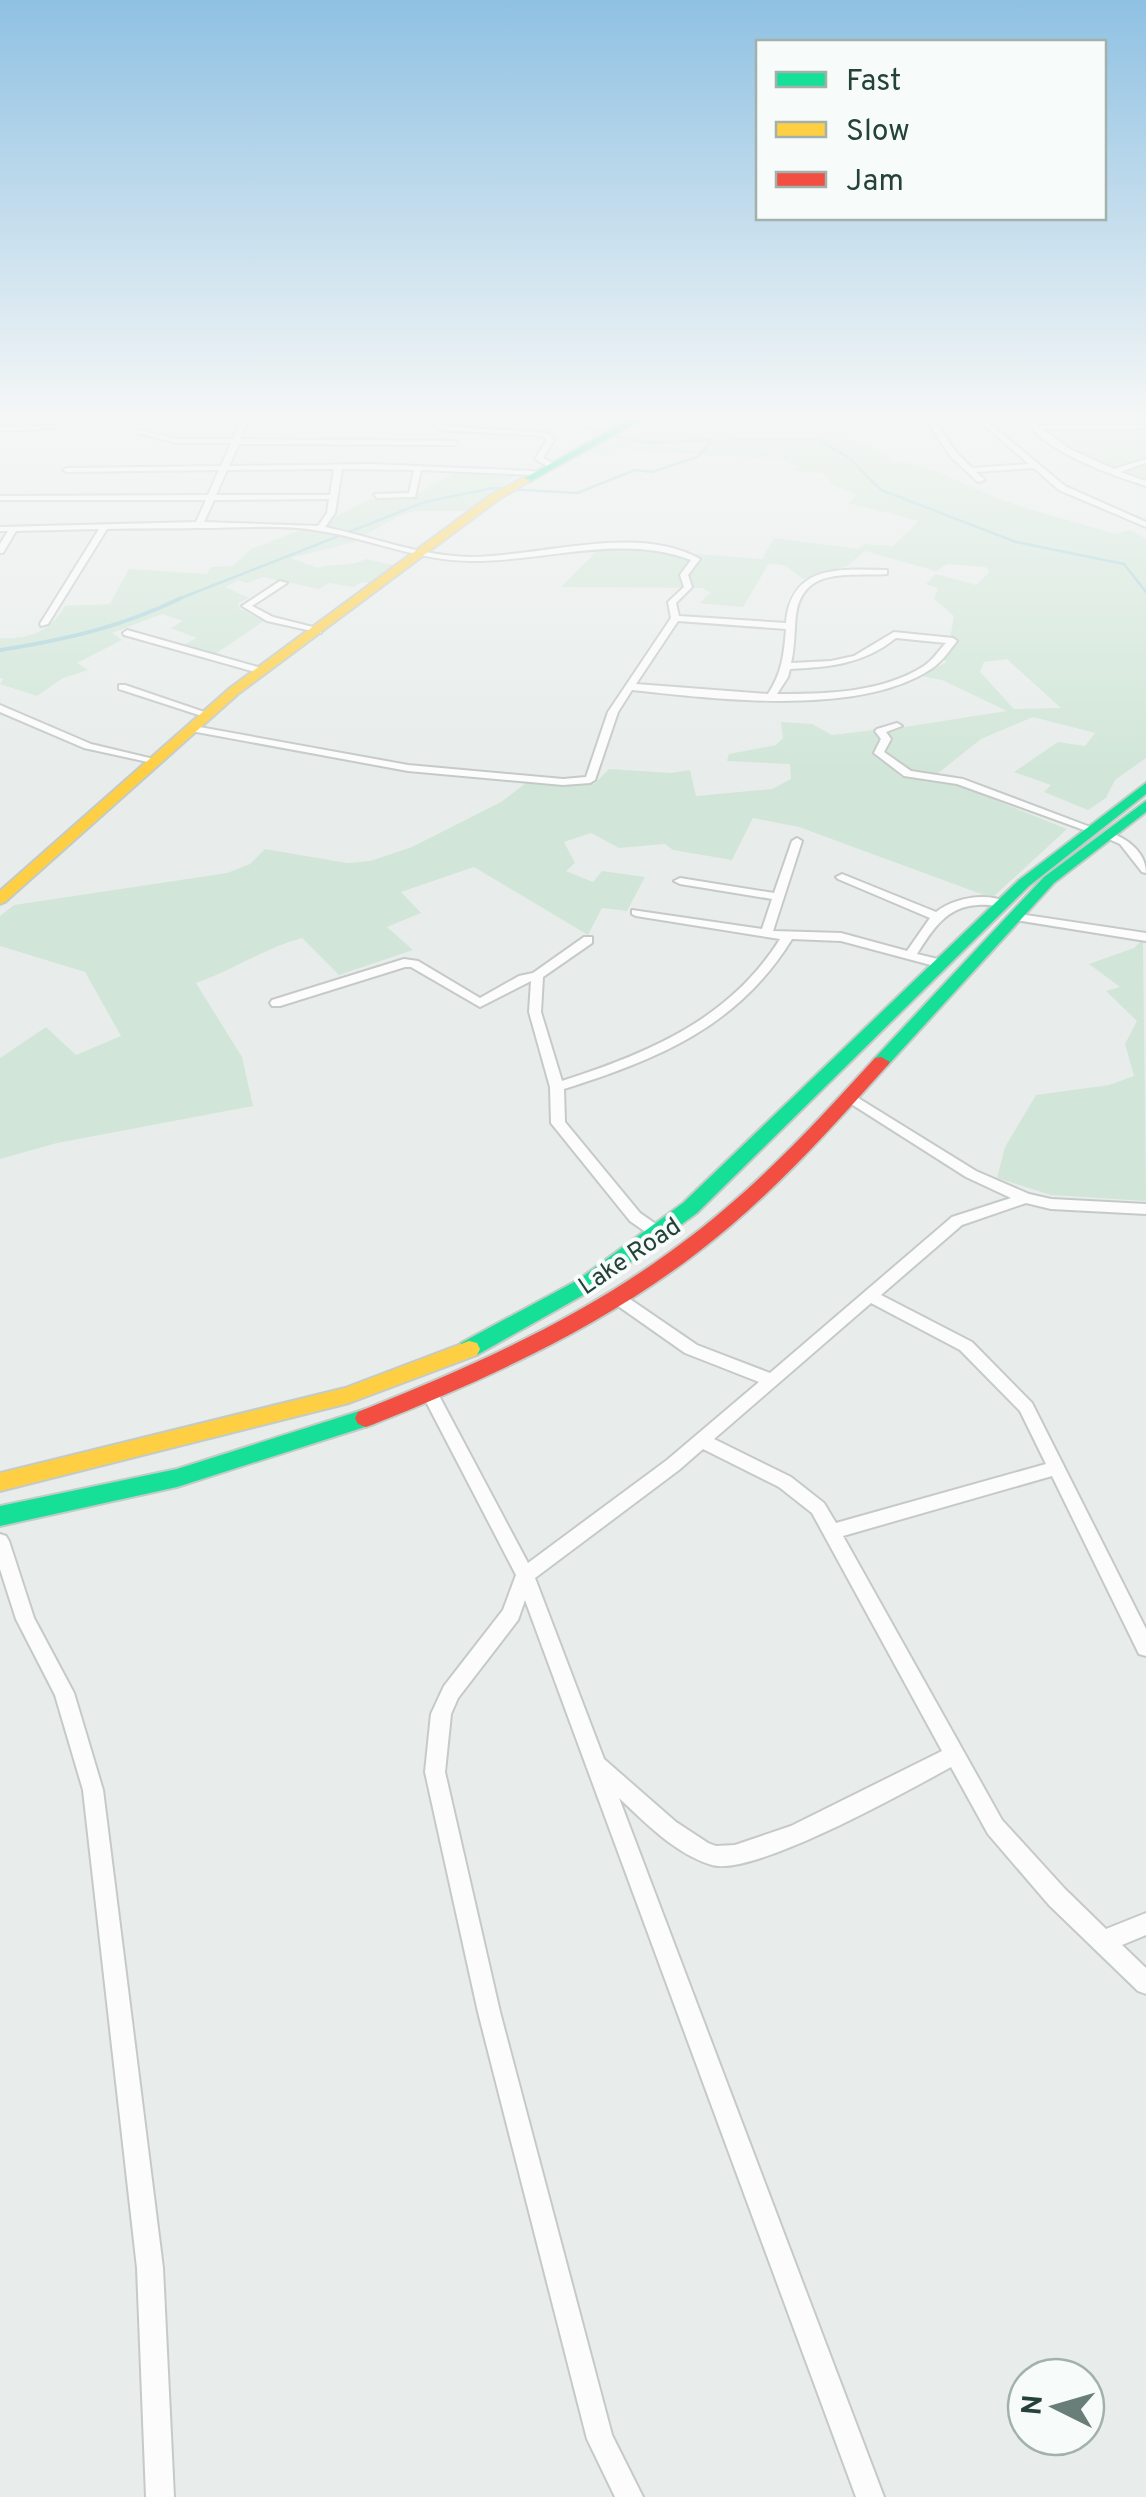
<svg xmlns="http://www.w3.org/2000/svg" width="1146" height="2497" viewBox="0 0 1146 2497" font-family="Overpass,sans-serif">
<rect width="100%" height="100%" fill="#e8edeb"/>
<!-- green -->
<g fill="#d1e6d8" fill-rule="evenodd">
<path d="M661,419C701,419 745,424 780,426C798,427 820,419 840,419L837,423C851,442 876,444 892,462C928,461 967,487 1002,500C1039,513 1077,522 1114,534L1130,530L1146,539V758L1115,780L1106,798L1088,810L1044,792L1051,785L1014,772L1058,742L1085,746L1095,733L1033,717L981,739L937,774L911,773L883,756L885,730L1007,711L942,680L921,676L947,662L940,658L949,645L954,616L934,599L938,588L926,584L936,574L976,585L990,572L986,567L947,564L936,571L865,551L847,566L803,579L786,566L769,563L743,607L699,603L711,593L702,588L561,587L601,547L762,559L774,538L858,549L864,544L893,546L919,521L848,503L858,495L833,485L823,473L790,471L797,467L784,460L621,450L613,457L588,451L630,431L651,432ZM1007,659L1061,708L1014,709L980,672L984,662Z"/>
<path d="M1146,430V481L1071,450L1055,437L1064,432Z"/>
<path d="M463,471L520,472L470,511H414L396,517L354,542L291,558L317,568C335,562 349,568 366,559L397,566L374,584L362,582L354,587L329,583L319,589L263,577L247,583L238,580L225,587L249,598L238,603L240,609L264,621L215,654L179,647L197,638L171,628L183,621L162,614L112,633L122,640L77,663L88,670L63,678L37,696L0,684L4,679L0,678V638C29,640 51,631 65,606L110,604L129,569L207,574L211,567L233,566L251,549L333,518L370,499L412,498C423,488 448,476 463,471Z"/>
<path d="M781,722L812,724L832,735L875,730L882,739L874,753L901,777L940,778L1067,829L992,898L799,827L753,818L732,860L673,850L665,844L619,848L591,833L564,842L575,863L566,871L593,882L602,871L645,877L627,911L602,908L588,935L474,867L401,892L421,913L387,927L413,950L339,975L302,938C265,948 233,970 196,983L242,1057L253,1106L57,1143L0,1159V1058L46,1027L76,1055L121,1036L85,972L0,946V916L14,905L227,873L250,864L265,849L347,863L370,861L412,847L501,802L526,783L594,784L609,769L671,773L690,770L696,796L772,789L791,779L790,764L727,761L729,754L776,745L783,738Z"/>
<path d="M1143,939L1146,1201L1051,1195L997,1178L1005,1147L1036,1095L1109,1085L1134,1076L1125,1044L1137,1021L1106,991L1120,987L1089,964L1134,948Z"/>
</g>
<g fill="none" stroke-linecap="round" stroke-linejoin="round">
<!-- stream-far1 -->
<g stroke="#a9d4db" stroke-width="2.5">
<path d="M554,419L643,443L713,440"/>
<path d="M734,439H819L850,459L881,490L1016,542L1124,564L1146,592"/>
<path d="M176,600L425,502L493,488L577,493L635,470L652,472L697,457L713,440"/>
</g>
<!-- stream -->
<path stroke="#a9d4db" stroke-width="4" d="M0,650C64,640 122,627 181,598"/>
<defs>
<g id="street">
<path d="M242,419H249L240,439L454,441L458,443L454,445L239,444L229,466L371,464L533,471L537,473L533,475L421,470L415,497L377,498L374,494L409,493L414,470L342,469L335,513L325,527C373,537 420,556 470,557C540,557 637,523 700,559L688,575L692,587L676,603L679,616L786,623C791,565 838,569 884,570H887V574C851,577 803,565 796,615C794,631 795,647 791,663L831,661L854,656L894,632L953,638L957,641C950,650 941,663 931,669C859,717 715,699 632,690L618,712L595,780L590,783L563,785L408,771L191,731V727L194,726L408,765L563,779L586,777L608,712L671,618L668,602L684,587L680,575L691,560C620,533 544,562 471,561C419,561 371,539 320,531C280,524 238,528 198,528C169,529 137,528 107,529L48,624L41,626L40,624L99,529L16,531L3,553H0V544L8,531H0V527L196,522L206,500H0V496L208,495L219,470L67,472L63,470L67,468L221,466L231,443H177L135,432L138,430L177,439H233ZM334,469L330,495H216L227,470ZM329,499L327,513L318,526L204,522L214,500ZM678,621L786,629C784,654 782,673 768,694L636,684ZM896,638L946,643C939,650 933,660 924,666C882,693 826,694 777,694L788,677L790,669C830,667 864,664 896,638Z"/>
<path d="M436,419H443L442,426L548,433L554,440L543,458L554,464L547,466L535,459L547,440L544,436L441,430L434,426Z"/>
<path d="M926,419H933L956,452L972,468L1029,464L983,424L981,420L1032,419L1038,425H1138L1141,424L1140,419H1146V428L1138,429H1042L1070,449L1114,469L1146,459V463L1120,472L1146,481V486C1110,474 1049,454 1027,422L989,423L1065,486L1146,522V527L1059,490L1034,468L976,472L985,480L978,482L950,456Z"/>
<path d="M0,427L52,426L55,428L0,431Z"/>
<path d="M280,581L287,583L252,606L273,617L321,629V633L267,621L242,606Z"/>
<path d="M127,630L265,669L267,671L259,673L124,635L123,633Z"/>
<path d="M119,685H125L213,715L205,717L119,689Z"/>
<path d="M0,705L91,744L162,761L157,764L84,748L0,712Z"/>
<path d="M897,723L902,726L886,732L891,739L884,752L911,771L963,779L1093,828L1084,830L957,784L904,776L874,753L881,739L875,731L877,729Z"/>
<path d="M1108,832C1127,838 1146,852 1146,873L1142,872L1120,844L1104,837V833Z"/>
<path d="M797,838L802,841L773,931L841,933L907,951L930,918L838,879L836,877L842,874L936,912C956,897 987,892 1009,903C999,908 989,904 978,905C947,906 932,930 917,954L946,961V967L942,968L841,941L792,939C738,1027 658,1059 564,1089L565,1122L640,1213L663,1229L665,1233L663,1237H653L630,1221L551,1123L550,1087L529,1012L531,981L480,1007L411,967H405L280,1006H272L270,1003L272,1000L404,959L418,961L480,998L519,976L533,973L584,937H592V943L543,977L541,1012L562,1081C649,1053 730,1019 780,939L636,916L632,914V910L762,929L772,899L680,884L674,881L680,878L774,893L792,841Z"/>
<path d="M1013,913L1146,933V941L1009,919L1007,917Z"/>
<path d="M850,1093L976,1171L1029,1194L1051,1199L1146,1204V1214L1051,1209L1026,1203L962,1225L881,1295L972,1342L1032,1403L1146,1629V1656L1139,1654L1052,1476L843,1536L1002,1820L1065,1889L1106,1929L1146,1913V1935L1122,1945L1146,1968V1994L1138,1991L1049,1905L988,1834L951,1767C909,1790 754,1877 712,1865C675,1854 646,1823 619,1798L884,2497H856L525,1600L518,1620L458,1698L451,1714L445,1772L500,2012L612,2435L643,2497H615L587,2439L478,2012L425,1772L431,1714L444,1686L503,1610L516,1575L422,1394L424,1390H436L528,1563L667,1460L759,1382L685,1353L611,1301L608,1297L611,1293H621L697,1345L770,1373L952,1217L1011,1198L966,1177L845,1100L843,1097ZM871,1303L960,1350L1020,1411L1046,1464L836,1523L824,1503L791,1477L714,1439ZM703,1449L779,1487L812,1513L942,1751L791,1826L735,1845L716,1846L708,1843L676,1822L604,1759L535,1578L679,1470Z"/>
<path d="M0,1534L6,1536L9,1541L34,1618L74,1693L103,1790L163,2268L174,2497H146L137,2268L83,1790L55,1695L16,1619L0,1569Z"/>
</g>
<g id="fast">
<path d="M631,419H643L529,482L521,480Z"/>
<path d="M1146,783V794L1029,886L697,1213L592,1290L477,1355H461L458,1349L461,1343L578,1280L683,1203L1019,880Z"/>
<path d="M1146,801V812L1054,883L887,1066H875L872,1062L875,1058L1044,877Z"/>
<path d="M366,1409L374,1412L377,1418L374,1424L177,1487L0,1526V1506L177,1469Z"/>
</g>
<g id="slow">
<path d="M523,478L531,480L499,499L238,694L5,902L0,904V891L230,688L491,495Z"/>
<path d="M469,1341L477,1343L480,1349L477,1355L349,1403L0,1491V1473L345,1388Z"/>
</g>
<path id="jam" d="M881,1057L890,1062L887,1066C828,1132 768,1199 697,1253C599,1328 487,1379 374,1424L366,1427L358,1424L355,1418L358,1412C472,1367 584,1317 682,1243C754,1190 815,1124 875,1058Z"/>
</defs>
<!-- street casing -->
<use href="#street" stroke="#c5cac8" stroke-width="4"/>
<!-- fast casing -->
<use href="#fast" stroke="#c3cbc8" stroke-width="4"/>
<!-- slow casing -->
<use href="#slow" stroke="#c3cbc8" stroke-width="4"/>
<!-- jam casing -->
<use href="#jam" stroke="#c3cbc8" stroke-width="4"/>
<!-- street -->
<use href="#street" fill="#fcfcfc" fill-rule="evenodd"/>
<!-- fast -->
<use href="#fast" fill="#16e098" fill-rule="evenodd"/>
<!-- slow -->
<use href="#slow" fill="#ffcf43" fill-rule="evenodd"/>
<!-- jam -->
<use href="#jam" fill="#f24e42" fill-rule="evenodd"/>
</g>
<!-- sky -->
<linearGradient id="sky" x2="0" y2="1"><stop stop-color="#8fc1e3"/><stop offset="0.54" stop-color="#f5f7f6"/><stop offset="1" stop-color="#f5f7f6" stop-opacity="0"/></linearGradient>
<rect width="1146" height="769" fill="url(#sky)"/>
<g text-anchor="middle" stroke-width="8" stroke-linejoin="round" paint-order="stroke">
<!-- street labels -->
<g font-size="25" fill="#24423a" stroke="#f7fbf9">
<text transform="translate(629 1255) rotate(-34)" y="9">Lake Road</text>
</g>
</g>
<!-- legend -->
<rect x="756" y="40" width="350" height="180" fill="#f7fbf9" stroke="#a3b1ad" stroke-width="2.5"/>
<rect x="776" y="72" width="50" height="15" fill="#16e098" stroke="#a3b1ad" stroke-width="2.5"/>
<text x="846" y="90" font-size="30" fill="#24423a">Fast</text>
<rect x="776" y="122" width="50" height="15" fill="#ffcf43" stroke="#a3b1ad" stroke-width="2.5"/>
<text x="846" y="140" font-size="30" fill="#24423a">Slow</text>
<rect x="776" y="172" width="50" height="15" fill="#f24e42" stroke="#a3b1ad" stroke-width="2.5"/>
<text x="846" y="190" font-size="30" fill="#24423a">Jam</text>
<!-- north arrow -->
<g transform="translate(1056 2407) rotate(275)"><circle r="48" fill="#f7fbf9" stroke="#a3b1ad" stroke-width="2.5"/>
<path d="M0-8L18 38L0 25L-18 38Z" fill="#697e78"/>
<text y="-15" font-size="28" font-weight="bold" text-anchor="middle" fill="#24423a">N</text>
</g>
</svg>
